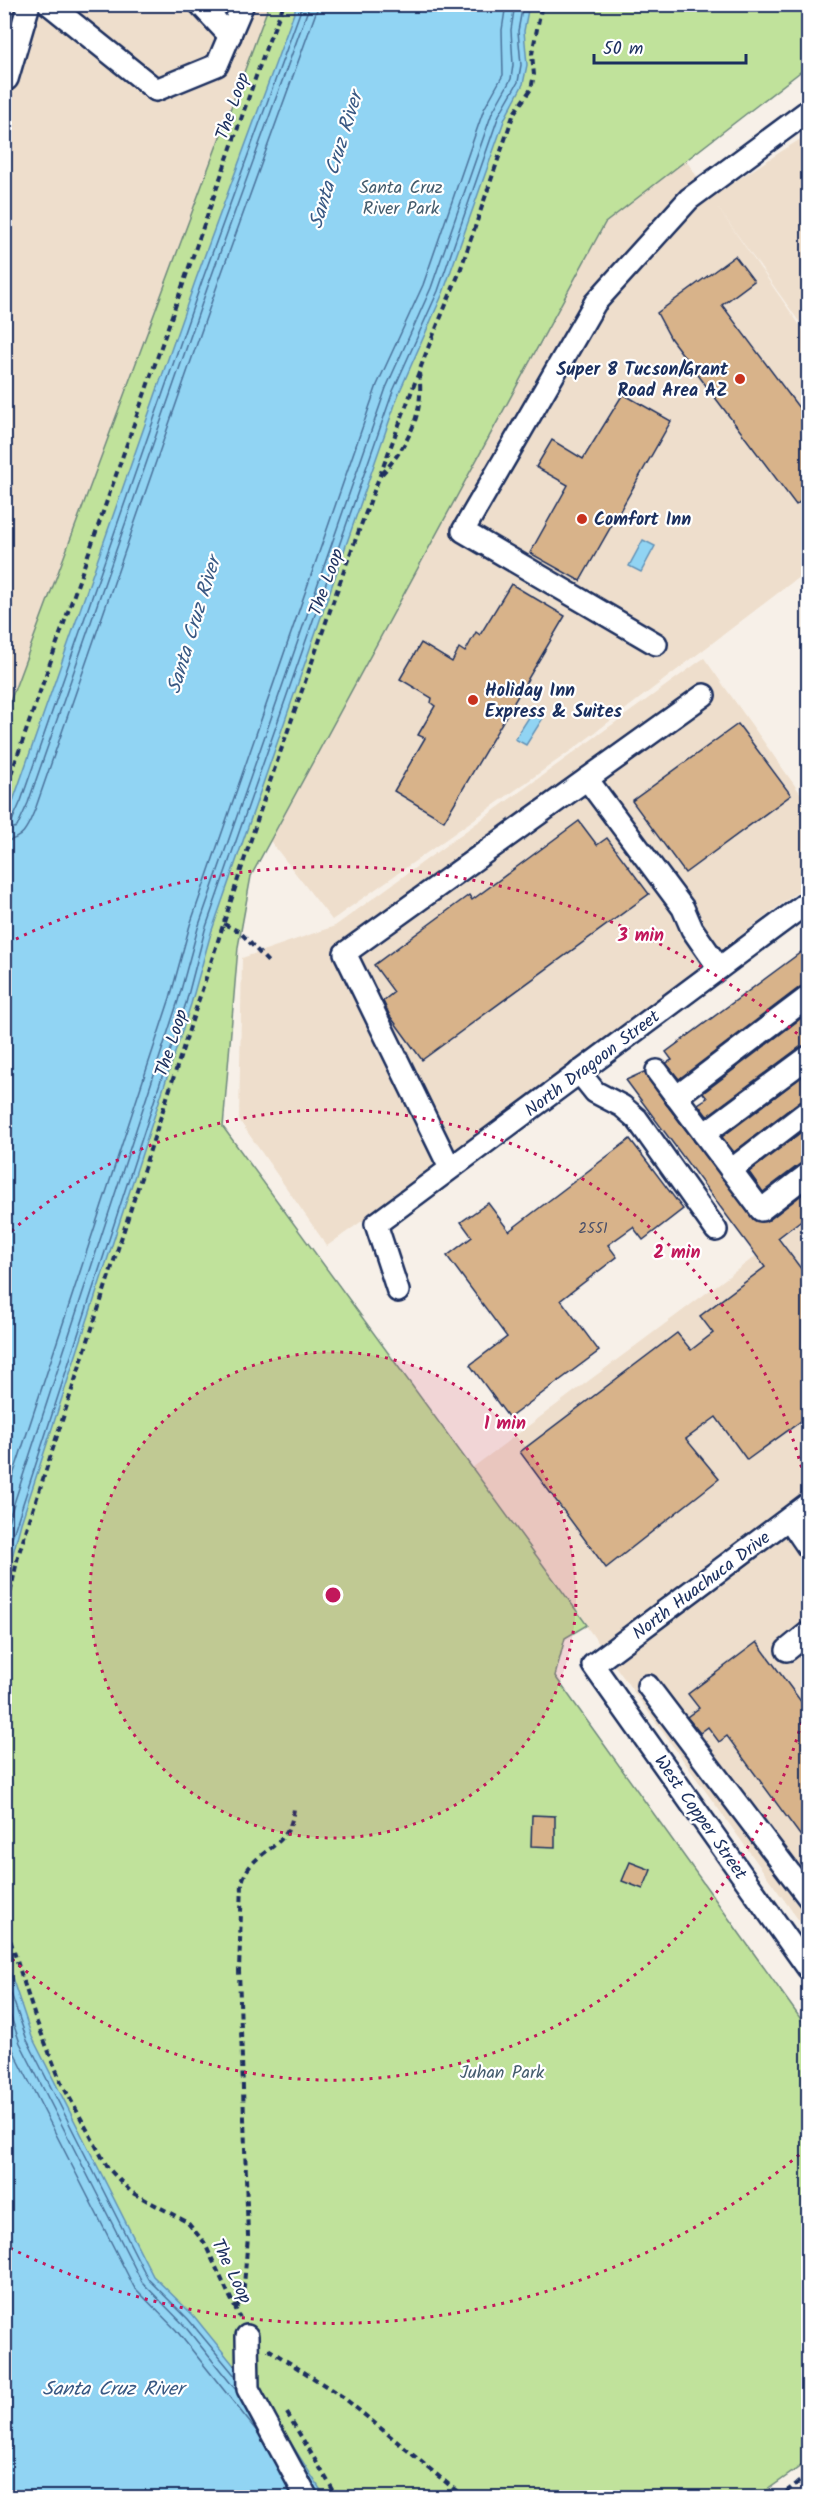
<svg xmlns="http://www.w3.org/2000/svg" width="813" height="2502" viewBox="0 0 813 2502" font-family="Kalam,sans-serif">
<rect width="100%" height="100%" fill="#f7f0e8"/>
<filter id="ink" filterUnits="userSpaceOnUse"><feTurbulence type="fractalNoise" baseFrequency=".0167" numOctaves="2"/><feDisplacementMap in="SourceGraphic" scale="12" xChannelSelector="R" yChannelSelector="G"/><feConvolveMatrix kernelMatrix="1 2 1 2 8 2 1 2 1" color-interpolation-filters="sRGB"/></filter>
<g filter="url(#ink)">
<!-- built -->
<g fill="#eedecc">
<path d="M5,5H269L5,718Z"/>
<path d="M808,134V334L716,205L808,337V570L576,747L332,920L264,833L599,217L681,153L711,197Z"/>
<path d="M704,658L808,804V884L442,1164L327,1246L239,1120L242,958L335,926Z"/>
<path d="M808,1217V1933L472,1468Z"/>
</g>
<!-- green -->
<path fill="#c0e29b" stroke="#6e887c" stroke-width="1.5" d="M269,5H808V66L605,223L251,876L238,947L223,1127L587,1625L565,1638L555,1676L808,2029V2461L757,2497H5L4,718Z"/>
<!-- water -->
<g fill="#91d4f3" stroke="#6292b7" stroke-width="1.5">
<path d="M297,5H529L524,31L527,65L523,84L505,118L443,293L399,393L211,933L191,1004L21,1523L5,1584V824L196,279Z"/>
<path d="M643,540L655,546L641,572L629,566Z"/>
<path d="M533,711L543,718L526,745L515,739Z"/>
<path d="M4,1954L32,2037L153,2276L193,2315L270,2410L325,2497L8,2498L5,2492Z"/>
</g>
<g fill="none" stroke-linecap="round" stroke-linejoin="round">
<!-- shore -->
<g stroke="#4a719a" stroke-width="1.5">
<path d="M4,824L12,821L21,801L202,281L303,4"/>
<path d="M4,831L17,827L28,803L209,283L310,4"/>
<path d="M4,841C25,840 29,823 36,807L217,286L319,4"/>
<path d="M4,1503L170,998L190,925L377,385L423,285L484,109L503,75L502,30L506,4"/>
<path d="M4,1534L178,1001L198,928L386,388L431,288L492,113L511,79L513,65L511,30L515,4"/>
<path d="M4,1562L186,1003L205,930L393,391L438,291L499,115L518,82L521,65L518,31L523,4"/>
<path d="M4,1973L27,2040L148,2279L188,2319L236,2377"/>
<path d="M4,1997L20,2043L142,2282L183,2324L236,2390"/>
<path d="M4,2026L12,2048L134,2287L176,2330L259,2434"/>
</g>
</g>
<!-- building -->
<g fill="#d8b38a" stroke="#1b2f5e" stroke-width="1.5">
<path d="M735,256L754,281L722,305L808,420V495L796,505L671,339L657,313Z"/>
<path d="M623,394L671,421L580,581L530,553L568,485L536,467L552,440L583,459Z"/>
<path d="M511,584L565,616L444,821L394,791L425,738L418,735L435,706L431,703L432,698L400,679L421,643L452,662L459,648L465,652L476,632L480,635Z"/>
<path d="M738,724L791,795L685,873L632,801Z"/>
<path d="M579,821L597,845L607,838L649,894L422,1060L390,1016L383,1001L394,992L374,965L469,895L472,900Z"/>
<path d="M808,947V985L800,987L679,1079L666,1063L672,1060L666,1052Z"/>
<path d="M808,1013V1045L800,1047L707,1116L698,1104L707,1098L703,1093Z"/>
<path d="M644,1072L666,1104L756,1221L769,1220L808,1190V1215L778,1238L808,1278V1416L747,1460L716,1417L686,1439L719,1479L606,1568L520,1452L677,1333L691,1350L713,1333L700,1316L765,1267L626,1080Z"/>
<path d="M808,1072V1099L800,1101L734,1152L722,1137Z"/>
<path d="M808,1127V1162L800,1164L763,1192L749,1172Z"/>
<path d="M630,1139L683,1209L643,1240L633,1227L608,1245L617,1257L561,1300L599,1351L509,1418L470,1365L507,1337L447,1256L472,1237L461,1222L488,1203L509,1231Z"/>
<path d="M757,1642L808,1711V1846L727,1736L719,1742L708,1727L700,1733L687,1717L699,1708L688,1694Z"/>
<path d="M532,1815L555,1816V1847L531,1846Z"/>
<path d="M630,1862L651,1870L643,1889L622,1881Z"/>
</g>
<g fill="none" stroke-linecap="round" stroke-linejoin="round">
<defs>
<g id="minor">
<path d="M49,4L156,90L217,65L243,4"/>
<path d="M200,4L230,36"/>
<path d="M4,78L7,79L29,4"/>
<path d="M656,644L463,531L595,303L689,199L808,111"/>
<path d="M587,779L704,695"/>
<path d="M657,1071L761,1210L808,1174"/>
<path d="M579,1072L595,1092L622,1106L637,1119L716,1230"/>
<path d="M676,1097L808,997"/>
<path d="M704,1134L808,1057"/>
<path d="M450,1168L345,953L587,779L683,908L692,929L719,968"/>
<path d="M731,1170L808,1111"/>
<path d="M398,1291L376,1224L808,902"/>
<path d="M808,1504L593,1665L808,1968"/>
<path d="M789,1519L808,1547"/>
<path d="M787,1650L808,1633"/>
<path d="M648,1686L808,1897"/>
<path d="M247,2336L248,2389L307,2498"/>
</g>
</defs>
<!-- minor casing -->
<use href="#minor" stroke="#1b2f5e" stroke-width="26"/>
<!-- path -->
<g stroke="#1b2f5e" stroke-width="4" stroke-dasharray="6 4.5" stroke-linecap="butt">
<path d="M382,474C408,445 425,413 419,373"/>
<path d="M4,794L267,45L284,4"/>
<path d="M224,924L240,932L268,962"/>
<path d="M4,1623L18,1556L266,793L346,565L428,348L460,271L514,113L531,89L534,75L532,54L542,4"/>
<path d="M4,1921L36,2020L61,2082L108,2168L131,2192L187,2222L204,2242L240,2318"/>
<path d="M236,2308L243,2298L248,2236L239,1971L242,1883C248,1855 279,1850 289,1828C292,1822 293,1815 294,1809"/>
<path d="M268,2349L343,2397L465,2498"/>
<path d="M287,2413L338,2498"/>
<path d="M778,2498L808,2475"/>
</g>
<!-- minor -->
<use href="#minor" stroke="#fff" stroke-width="21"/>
</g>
</g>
<!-- distance rings -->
<circle cx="333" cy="1595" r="243" fill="#c2185b" fill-opacity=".12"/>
<g fill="none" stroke="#c2185b" stroke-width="3" stroke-dasharray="3 6">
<circle cx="333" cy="1595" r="243"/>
<path d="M808 1696A486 486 0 0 1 5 1953M5 1237A486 486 0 0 1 808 1494"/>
<path d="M806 2149A729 729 0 0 1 8 2247M8 943A729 729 0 0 1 806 1041"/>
</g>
<!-- markers -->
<g fill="#c8321e" stroke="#fff" stroke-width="2">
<circle cx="740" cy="379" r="6"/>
<circle cx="582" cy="519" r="6"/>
<circle cx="473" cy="700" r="6"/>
</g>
<g text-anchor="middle" stroke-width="4.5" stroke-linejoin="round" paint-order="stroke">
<!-- number labels -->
<g font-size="15" fill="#4a5069">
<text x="593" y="1233">2551</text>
</g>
<!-- street labels -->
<g font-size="18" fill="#1b2f5e" stroke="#fff">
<text transform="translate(232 106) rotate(-71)" y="6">The Loop</text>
<text transform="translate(326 582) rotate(-70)" y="6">The Loop</text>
<text transform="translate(171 1043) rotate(-72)" y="6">The Loop</text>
<text transform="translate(592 1063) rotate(-37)" y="6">North Dragoon Street</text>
<text transform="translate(701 1585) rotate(-37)" y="6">North Huachuca Drive</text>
<text transform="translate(701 1817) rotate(55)" y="6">West Copper Street</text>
<text transform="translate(232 2271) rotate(64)" y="6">The Loop</text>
</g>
<!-- park labels -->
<g font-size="18" fill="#445c6d" stroke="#fff">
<text x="401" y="193">Santa Cruz<tspan x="401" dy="21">River Park</tspan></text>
<text x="502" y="2078">Juhan Park</text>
</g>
<!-- poi labels -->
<g font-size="18" font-weight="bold" fill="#1b2f5e" stroke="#fff" text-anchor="start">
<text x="728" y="375" text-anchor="end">Super 8 Tucson/Grant<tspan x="728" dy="21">Road Area AZ</tspan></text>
<text x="594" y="525">Comfort Inn</text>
<text x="485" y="696">Holiday Inn<tspan x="485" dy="21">Express &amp; Suites</tspan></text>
</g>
<!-- water labels -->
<g font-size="20" font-style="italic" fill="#385883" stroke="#fff">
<text transform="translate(335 160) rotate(-73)" y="7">Santa Cruz River</text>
<text transform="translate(193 625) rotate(-73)" y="7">Santa Cruz River</text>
<text x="113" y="2395">Santa Cruz River</text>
</g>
</g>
<circle cx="333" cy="1595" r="9" fill="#c2185b" stroke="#fff" stroke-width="3"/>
<g font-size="18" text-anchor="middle" font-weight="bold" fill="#c2185b" stroke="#fff" stroke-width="4.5" stroke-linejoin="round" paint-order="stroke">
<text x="641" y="941">3 min</text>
<text x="677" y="1258">2 min</text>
<text x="505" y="1429">1 min</text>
</g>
<!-- margin -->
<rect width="813" height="2502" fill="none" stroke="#fff" stroke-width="24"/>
<rect x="12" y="12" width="789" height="2478" fill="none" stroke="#1b2f5e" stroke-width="2" filter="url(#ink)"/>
<!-- scale -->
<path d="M594 54v9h152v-9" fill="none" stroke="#1b2f5e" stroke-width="3"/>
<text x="603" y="54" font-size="18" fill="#1b2f5e" stroke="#ffffff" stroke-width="4.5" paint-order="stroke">50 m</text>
</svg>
